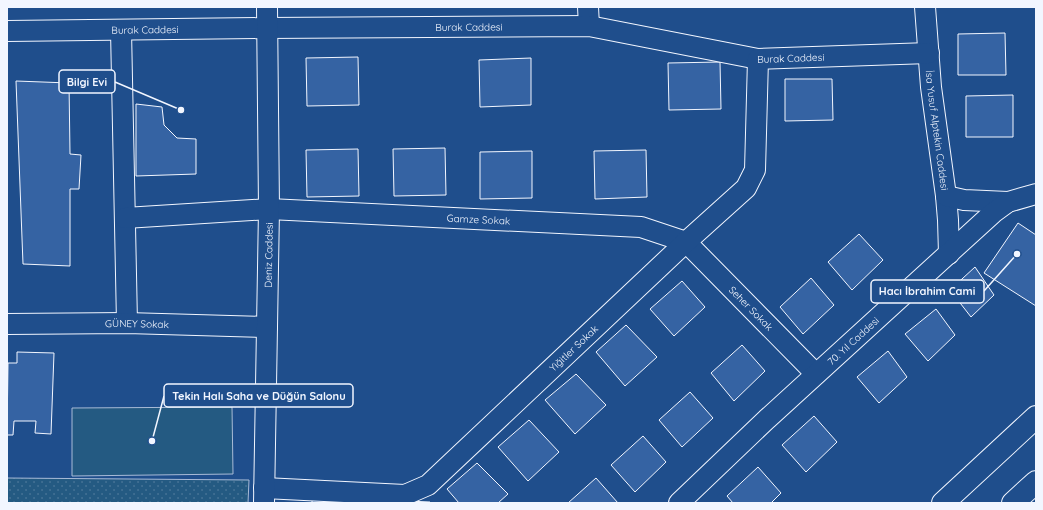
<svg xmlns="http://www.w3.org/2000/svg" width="1043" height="510" viewBox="0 0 1043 510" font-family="Quicksand,sans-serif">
<defs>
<pattern id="park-dots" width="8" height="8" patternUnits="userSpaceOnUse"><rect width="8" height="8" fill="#245a82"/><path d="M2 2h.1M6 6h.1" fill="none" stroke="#447295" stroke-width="1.8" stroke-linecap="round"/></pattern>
</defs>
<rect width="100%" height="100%" fill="#1f4e8c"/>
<!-- park -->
<path fill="url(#park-dots)" stroke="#a8bbd7" d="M7,478L249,480L248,503H7Z"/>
<!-- pitch -->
<path fill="#245a82" stroke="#a8bbd7" d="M232,407L233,474L72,476V408Z"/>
<!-- building -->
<g fill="#3563a3" stroke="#f2f6ff">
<path d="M1005,33L1006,75H958V34Z"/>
<path d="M358,57L359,105L307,106L306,58Z"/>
<path d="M531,58V105L480,107L479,60Z"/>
<path d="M720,62L721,109L669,110L668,63Z"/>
<path d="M785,79H832L833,120L785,121Z"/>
<path d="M16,81L69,83L70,154L81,155L79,189H70V266L23,264Z"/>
<path d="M1013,95V137H966V96Z"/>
<path d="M136,104L162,107L164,125L177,138L196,139V174L136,176Z"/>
<path d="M445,148L446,195L394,196L393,149Z"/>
<path d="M358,149L359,196L307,197L306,150Z"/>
<path d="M646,150L647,197L595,199L594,151Z"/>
<path d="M532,151V198L480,199V152Z"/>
<path d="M1018,223L1036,235V306L984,273Z"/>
<path d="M859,234L883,260L852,290L828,262Z"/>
<path d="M975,267L994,295L971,317L950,290Z"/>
<path d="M811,278L834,305L803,334L780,307Z"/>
<path d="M682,281L705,307L674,336L650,309Z"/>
<path d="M936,309L955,335L928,361L905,334Z"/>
<path d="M626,325L657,357L625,386L596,352Z"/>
<path d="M742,345L765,371L734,401L711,373Z"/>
<path d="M888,351L907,377L879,403L857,377Z"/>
<path d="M17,352L54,353L51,434L35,433L36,421H14L13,435H7L8,363H17Z"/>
<path d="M576,374L606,405L575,434L545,400Z"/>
<path d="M690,392L713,418L682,447L659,420Z"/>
<path d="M814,416L837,442L806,472L782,445Z"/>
<path d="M529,420L559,452L528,481L498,447Z"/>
<path d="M643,436L666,462L635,492L611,465Z"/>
<path d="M477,463L508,494L498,503H459L447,489Z"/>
<path d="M758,467L781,493L771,503H733L727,496Z"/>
<path d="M596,478L618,503H568Z"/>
<path d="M312,499L358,500V503H312Z"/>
<path d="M384,500L430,502V503H384Z"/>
</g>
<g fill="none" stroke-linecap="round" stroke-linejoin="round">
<defs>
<g id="minor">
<path d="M588,7L589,26"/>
<path id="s1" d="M925,7L931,87L946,196L948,220L949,254"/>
<path d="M121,30L127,323"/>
<path id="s2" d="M7,31L266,28L589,26L758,59L929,53"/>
<path d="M946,196L964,200L1008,202"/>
<path id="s3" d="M125,218L269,209L641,227L686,242L816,374"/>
<path id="s4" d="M7,324L127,323L267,327"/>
<path id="s5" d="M264,488L405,495L428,485L686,242L746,188L755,170L758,59"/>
<path id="s6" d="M264,503L269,209L267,7"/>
<path id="s7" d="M679,503L767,419L993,213L1008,202L1036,194"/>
</g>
<g id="highway">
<path d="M943,503L1036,417"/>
<path d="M1013,503L1036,482"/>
</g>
</defs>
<!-- minor casing -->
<use href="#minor" stroke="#f2f6ff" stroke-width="22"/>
<!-- highway casing -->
<use href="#highway" stroke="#f2f6ff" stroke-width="24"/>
<!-- minor -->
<use href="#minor" stroke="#1f4e8c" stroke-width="20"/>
<!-- highway -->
<use href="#highway" stroke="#1f4e8c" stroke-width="22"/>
</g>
<g text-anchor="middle" stroke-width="3" stroke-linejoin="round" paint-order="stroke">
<!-- street labels -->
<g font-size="10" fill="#f2f6ff" stroke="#1f4e8c">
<text dy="4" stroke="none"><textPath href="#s2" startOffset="462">Burak Caddesi</textPath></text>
<text dy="4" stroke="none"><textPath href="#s2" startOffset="138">Burak Caddesi</textPath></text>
<text dy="4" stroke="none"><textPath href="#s2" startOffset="787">Burak Caddesi</textPath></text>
<text dy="4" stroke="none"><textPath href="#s1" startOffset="124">İsa Yusuf Alptekin Caddesi</textPath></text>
<text dy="4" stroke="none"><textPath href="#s3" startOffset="354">Gamze Sokak</textPath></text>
<text dy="4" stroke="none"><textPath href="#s6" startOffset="248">Deniz Caddesi</textPath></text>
<text dy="4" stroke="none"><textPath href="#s3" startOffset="657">Seher Sokak</textPath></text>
<text dy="4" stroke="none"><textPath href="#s4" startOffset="130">GÜNEY Sokak</textPath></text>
<text dy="4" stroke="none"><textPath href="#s7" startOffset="238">70. Yıl Caddesi</textPath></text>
<text dy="4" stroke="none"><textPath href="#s5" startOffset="366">Yiğitler Sokak</textPath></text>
</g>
</g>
<!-- callouts -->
<path fill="none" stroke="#f2f6ff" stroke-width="1.5" d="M181 110L115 82M1017 254L984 291M152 441L164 396"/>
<g fill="#f2f6ff" stroke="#1f4e8c" stroke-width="1.5">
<circle cx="181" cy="110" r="4"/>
<circle cx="1017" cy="254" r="4"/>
<circle cx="152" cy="441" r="4"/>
</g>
<g fill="#1f4e8c" stroke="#f2f6ff" stroke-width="1.5">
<rect x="59" y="70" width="56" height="23" rx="4"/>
<rect x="871" y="280" width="113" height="23" rx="4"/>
<rect x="164" y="384" width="189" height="23" rx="4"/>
</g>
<g font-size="11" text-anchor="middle" font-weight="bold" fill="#f2f6ff">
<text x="87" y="86">Bilgi Evi</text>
<text x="927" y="295">Hacı İbrahim Cami</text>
<text x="259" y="400">Tekin Halı Saha ve Düğün Salonu</text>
</g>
<!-- border -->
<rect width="1043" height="510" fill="none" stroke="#f2f6ff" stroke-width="16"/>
</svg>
